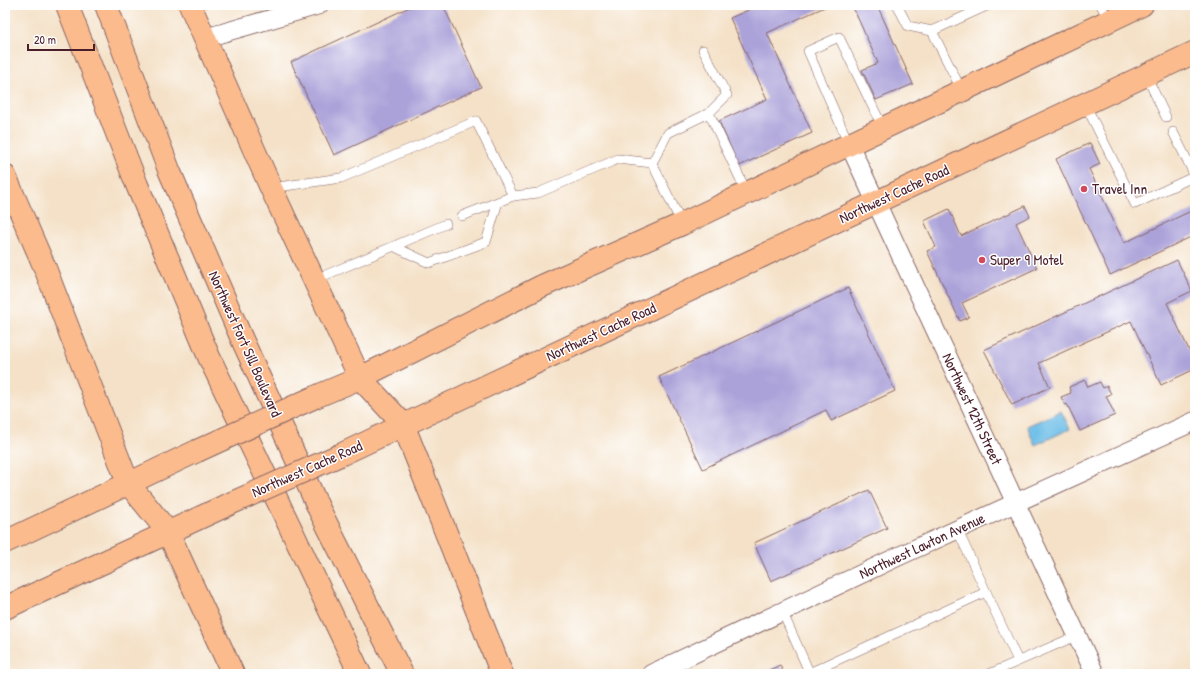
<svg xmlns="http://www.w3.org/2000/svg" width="1200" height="679" viewBox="0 0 1200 679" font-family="'Patrick Hand',sans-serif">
<rect width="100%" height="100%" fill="#fff"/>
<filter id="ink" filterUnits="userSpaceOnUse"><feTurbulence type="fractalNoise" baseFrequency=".025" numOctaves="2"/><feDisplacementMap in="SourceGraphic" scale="8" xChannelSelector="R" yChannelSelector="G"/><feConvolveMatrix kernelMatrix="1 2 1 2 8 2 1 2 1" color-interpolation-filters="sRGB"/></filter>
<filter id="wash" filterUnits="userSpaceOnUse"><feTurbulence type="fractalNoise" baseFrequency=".012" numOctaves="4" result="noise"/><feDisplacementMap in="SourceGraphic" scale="16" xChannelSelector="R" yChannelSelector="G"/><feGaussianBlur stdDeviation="0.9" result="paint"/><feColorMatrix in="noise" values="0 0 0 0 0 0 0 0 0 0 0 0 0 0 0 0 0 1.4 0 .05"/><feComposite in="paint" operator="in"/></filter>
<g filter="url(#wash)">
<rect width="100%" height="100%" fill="#f4e1c7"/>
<!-- water -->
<path fill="#6dbee8" stroke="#5c6e8a" d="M1061,411L1070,429L1035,445L1027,426Z"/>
<g id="blocks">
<!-- building -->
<g fill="#aba2d9">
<path d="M414,5H443L481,87L334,155L291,62Z"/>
<path d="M760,5H829L767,33L812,133L739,166L719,121L767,99L730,18Z"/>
<path d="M852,5H877L913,84L876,100L862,70L878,63Z"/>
<path d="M1090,143L1100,164L1089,169L1124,243L1195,209V235L1110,275L1056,159Z"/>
<path d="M1025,206L1030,216L1016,223L1037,268L962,303L969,317L960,321L927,251L936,247L924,221L949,209L961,236Z"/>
<path d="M1177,260L1192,291L1167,303L1195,363V369L1161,385L1131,321L1039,363L1050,387L1012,405L984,350Z"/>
<path d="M848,288L895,391L831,421L826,410L703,469L659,377Z"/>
<path d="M1085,380L1088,387L1100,382L1103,388L1107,386L1111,394L1106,396L1115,415L1080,431L1067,404L1065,405L1061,397L1071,393L1069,387Z"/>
<path d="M869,490L887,528L771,581L754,543Z"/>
<path d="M780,665L784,674H761Z"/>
</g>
</g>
</g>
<g filter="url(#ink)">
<use href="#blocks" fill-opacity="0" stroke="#866362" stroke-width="1"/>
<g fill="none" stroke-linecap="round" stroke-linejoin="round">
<defs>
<g id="service">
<path d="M897,5L908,26L932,31"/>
<path d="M1101,5L1109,21"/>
<path d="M703,50L727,95L709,113L747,193"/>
<path d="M1146,75L1166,117"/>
<path d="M962,91L932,31L989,5"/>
<path d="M1085,104L1135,204L1195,176"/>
<path d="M1173,132L1195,176"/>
<path d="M849,144L808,51L839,37L883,128"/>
<path d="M652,163L668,133L709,113"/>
<path d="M271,188L341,178L476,121L513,196L538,193L618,159L652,163L682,224"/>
<path d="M462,216L513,196"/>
<path d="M395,247L429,263L486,242L498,202"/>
<path d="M314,280L446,224"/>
<path d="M957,529L1018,661"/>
<path d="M782,611L810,674"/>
<path d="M809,673L986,592"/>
<path d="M989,674L1076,636"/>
</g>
<g id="minor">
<path d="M205,38L319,5"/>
<path d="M849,144L1095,674"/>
<path d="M651,674L897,557L1195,421"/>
</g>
<g id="primary">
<path d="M67,5L137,185L209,357L360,674"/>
<path d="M106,5L169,170L241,337L319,509L402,674"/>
<path d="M190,5L271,188L360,378L403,424L502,674"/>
<path d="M5,176L45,268L128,483L168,532L233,674"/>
<path d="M315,397L360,378L542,286L682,224L1142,5"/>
<path d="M340,455L1195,52"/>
<path d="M5,542L197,451"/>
<path d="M5,608L225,506"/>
</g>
</defs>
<!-- service casing -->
<use href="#service" stroke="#866362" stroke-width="10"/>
<!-- minor casing -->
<use href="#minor" stroke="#866362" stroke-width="20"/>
<!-- primary casing -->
<use href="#primary" stroke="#866362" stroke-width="24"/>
<!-- service -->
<use href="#service" stroke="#fff" stroke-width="9"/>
<!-- minor -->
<use href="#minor" stroke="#fff" stroke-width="18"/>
<!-- primary -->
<use href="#primary" stroke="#fbbb8d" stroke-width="22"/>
<defs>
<g id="primary-bridge">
<path d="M197,451L315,397"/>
<path d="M225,506L340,455"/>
</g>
</defs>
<!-- primary-bridge casing -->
<use href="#primary-bridge" stroke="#866362" stroke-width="24" stroke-linecap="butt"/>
<!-- primary-bridge -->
<use href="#primary-bridge" stroke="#fbbb8d" stroke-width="22"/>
</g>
</g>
<!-- markers -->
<g fill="#d1495b" stroke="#fff" stroke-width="1.5">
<circle cx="1084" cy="189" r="4"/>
<circle cx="982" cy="260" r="4"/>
</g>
<g text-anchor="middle" stroke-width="3" stroke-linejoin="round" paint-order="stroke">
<!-- poi labels -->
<g font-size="15" fill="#4a1f2b" stroke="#fff" text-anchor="start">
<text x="1092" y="194">Travel Inn</text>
<text x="990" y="265">Super 9 Motel</text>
</g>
<!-- street labels -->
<g font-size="15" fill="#4a1f2b" stroke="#fff">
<text transform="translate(894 194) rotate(-25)" y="5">Northwest Cache Road</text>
<text transform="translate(601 332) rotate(-25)" y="5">Northwest Cache Road</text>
<text transform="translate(245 344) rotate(66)" y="5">Northwest Fort Sill Boulevard</text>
<text transform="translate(972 409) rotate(65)" y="5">Northwest 12th Street</text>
<text transform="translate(307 469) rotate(-24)" y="5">Northwest Cache Road</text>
<text transform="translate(922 546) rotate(-25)" y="5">Northwest Lawton Avenue</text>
</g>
</g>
<!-- margin -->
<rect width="1200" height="679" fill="none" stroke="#fff" stroke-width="20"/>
<!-- scale -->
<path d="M28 44v6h66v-6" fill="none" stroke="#4a1f2b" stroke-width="2"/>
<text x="34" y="44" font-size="12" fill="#4a1f2b" stroke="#ffffff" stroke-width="3" paint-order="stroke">20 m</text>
</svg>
